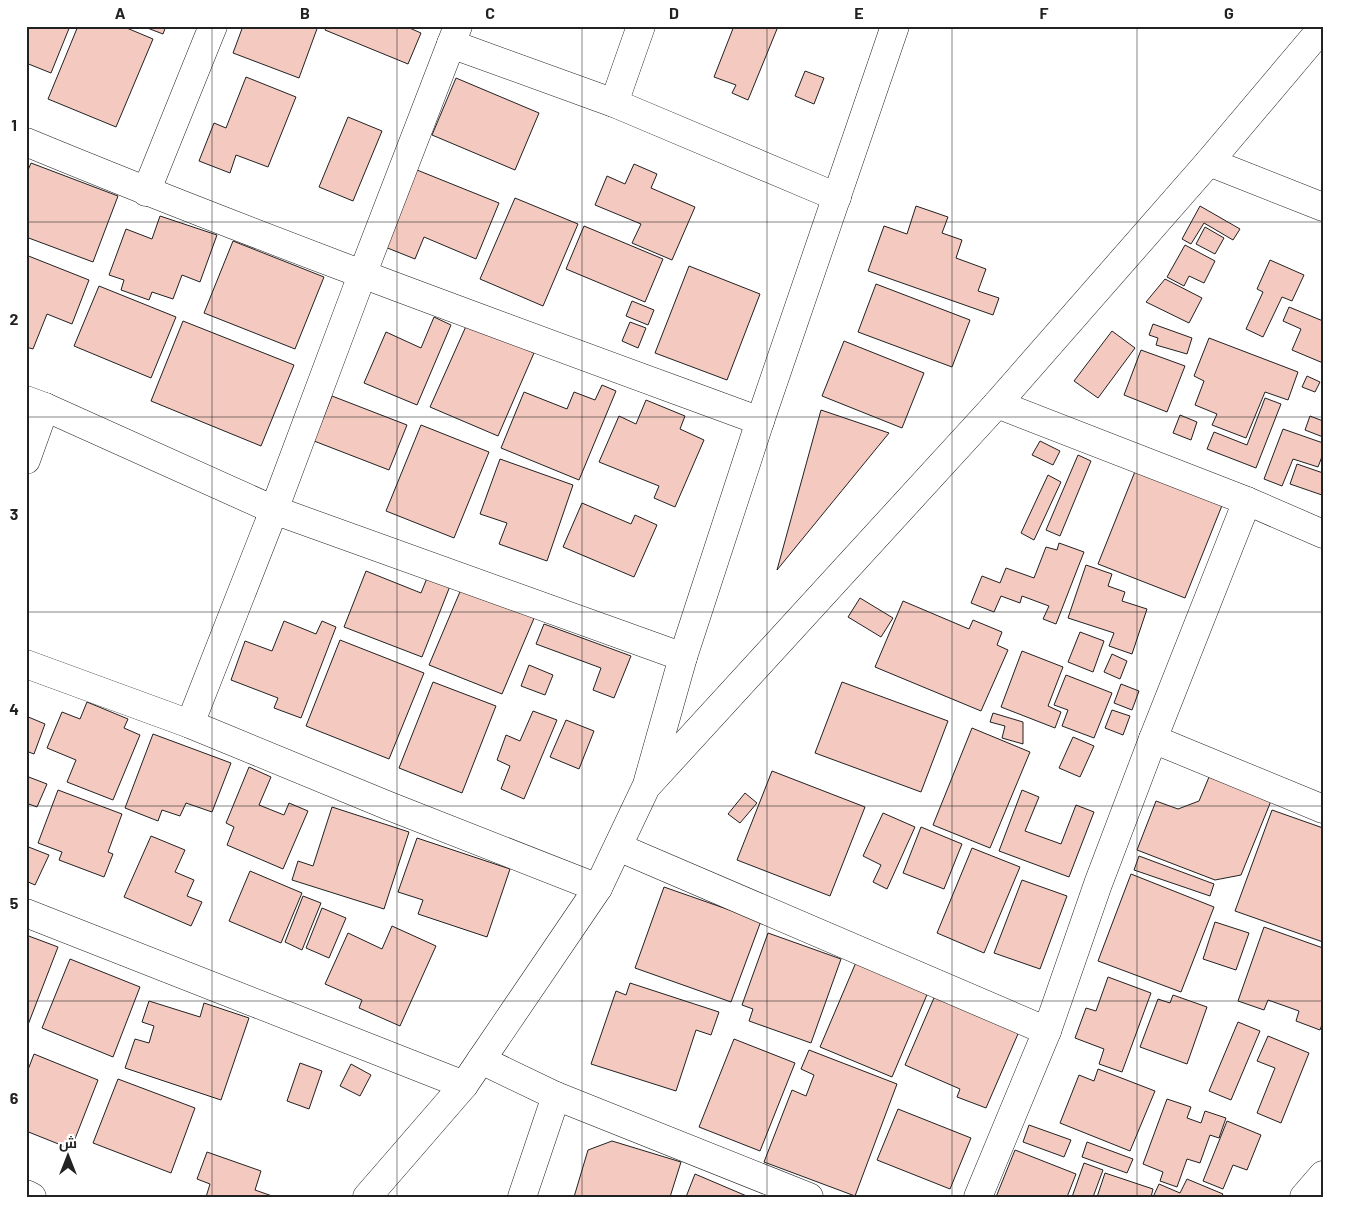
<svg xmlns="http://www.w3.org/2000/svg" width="1349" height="1223" viewBox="0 0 1349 1223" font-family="Barlow,Cairo,sans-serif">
<rect width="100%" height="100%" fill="#fff"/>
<!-- building -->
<g fill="#f3c9c0" stroke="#222">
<path d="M26,26H70L51,73L26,63Z"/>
<path d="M78,26H122L153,39L116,127L48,99Z"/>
<path d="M142,26H166L163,34Z"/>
<path d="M243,26H318L299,78L233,53Z"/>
<path d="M327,26H405L421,33L408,64L325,30Z"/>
<path d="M734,26H771L777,29L748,100L732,93L736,85L714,77Z"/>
<path d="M805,71L824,78L814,104L795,96Z"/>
<path d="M246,77L296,97L268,167L236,155L230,173L199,161L214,123L226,128Z"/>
<path d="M456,78L539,113L515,170L432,135Z"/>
<path d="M348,117L382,131L353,201L319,187Z"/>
<path d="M31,163L118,196L93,262L26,237V175Z"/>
<path d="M634,164L657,174L651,188L695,207L672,260L632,243L641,224L595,205L607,176L625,184Z"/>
<path d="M417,170L499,203L476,259L424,237L415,259L385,247Z"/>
<path d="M515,198L578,224L543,306L480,279Z"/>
<path d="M916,206L948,217L942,233L962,240L956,258L986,269L978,291L999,298L993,315L868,271L884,226L907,234Z"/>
<path d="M1200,206L1240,229L1233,240L1204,223L1191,244L1182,239Z"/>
<path d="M160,216L217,235L200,282L182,275L173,299L152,292L149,300L121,290L124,280L109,275L126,229L152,239Z"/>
<path d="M584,226L663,259L645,302L566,269Z"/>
<path d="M1205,227L1224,238L1215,254L1196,244Z"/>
<path d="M233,241L324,277L295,349L204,313Z"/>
<path d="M1185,245L1215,261L1204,283L1189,276L1184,286L1167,277Z"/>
<path d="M26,255L89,280L72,324L47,314L33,349L26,347Z"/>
<path d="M1270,260L1304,275L1292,301L1282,297L1263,337L1246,329L1263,292L1257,289Z"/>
<path d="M689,266L760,294L727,380L655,353Z"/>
<path d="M1165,279L1202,298L1189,323L1146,302Z"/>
<path d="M876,284L970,320L952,367L858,332Z"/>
<path d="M99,286L176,317L151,378L74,346Z"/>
<path d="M632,301L654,310L648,325L626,316Z"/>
<path d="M1289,307L1323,321V363L1292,350L1301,329L1283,321Z"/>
<path d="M434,317L451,325L417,405L364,383L386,332L421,348Z"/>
<path d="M183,321L294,365L261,446L151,401Z"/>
<path d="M630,322L646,328L638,348L622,341Z"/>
<path d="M467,324L534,353L498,436L430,407Z"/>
<path d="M1153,324L1192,338L1187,354L1156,345L1158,338L1149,335Z"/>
<path d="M1112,331L1135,348L1098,398L1074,381Z"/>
<path d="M1209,338L1298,372L1288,400L1265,392L1246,438L1212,425L1217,414L1195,405L1204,381L1194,376Z"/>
<path d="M844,341L924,373L902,428L822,396Z"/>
<path d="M1141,350L1185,366L1167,412L1124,395Z"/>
<path d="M1307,376L1320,382L1315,392L1302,387Z"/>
<path d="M602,385L616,391L579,480L501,448L524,392L567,409L574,392L595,400Z"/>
<path d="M332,396L407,425L389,470L314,441Z"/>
<path d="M1265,398L1281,404L1256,468L1207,449L1214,432L1247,445Z"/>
<path d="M646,400L685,416L680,429L704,440L675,507L654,498L659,486L599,462L619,416L636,424Z"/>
<path d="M821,410L889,433L777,570Z"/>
<path d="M1180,415L1197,422L1191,440L1173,433Z"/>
<path d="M1310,416L1323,421V437L1305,430Z"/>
<path d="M421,425L489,452L454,538L386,511Z"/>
<path d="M1283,429L1323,443V454L1318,467L1293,459L1282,486L1264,479Z"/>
<path d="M1040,441L1060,451L1053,465L1032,455Z"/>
<path d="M1078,455L1091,461L1060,536L1046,530Z"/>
<path d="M500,459L573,485L547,561L499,544L507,523L480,514Z"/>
<path d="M1297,464L1323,473L1322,495L1290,484Z"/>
<path d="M1136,469L1223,503L1185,598L1098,564Z"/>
<path d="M1048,475L1061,482L1034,540L1021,533Z"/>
<path d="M582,503L631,524L635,515L657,525L634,577L563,547Z"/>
<path d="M1059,543L1084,552L1056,624L1043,619L1049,606L1022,596L1020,603L1001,596L994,612L971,603L982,576L1000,583L1006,568L1034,578L1046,547L1057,550Z"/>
<path d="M1086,565L1112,574L1108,586L1125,592L1122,601L1147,609L1132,654L1109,646L1114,633L1068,618Z"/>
<path d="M366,571L421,593L429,573L452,581L422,657L344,627Z"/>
<path d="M462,587L535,616L502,694L429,665Z"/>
<path d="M860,598L893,618L881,637L848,617Z"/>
<path d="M903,601L969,629L973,620L1002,632L997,645L1008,650L981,711L875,667Z"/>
<path d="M284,621L316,634L322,621L336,627L301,718L274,708L278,698L231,680L245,641L272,651Z"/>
<path d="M544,624L631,656L614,698L593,690L601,668L536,644Z"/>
<path d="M1080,632L1104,641L1093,672L1068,662Z"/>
<path d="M340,640L424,673L389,759L306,726Z"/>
<path d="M1022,651L1063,667L1048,706L1061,712L1055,728L1001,707Z"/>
<path d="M1112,654L1127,661L1120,679L1104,672Z"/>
<path d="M529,665L553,675L545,695L521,686Z"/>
<path d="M1066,675L1112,693L1094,738L1062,726L1068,710L1054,705Z"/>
<path d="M433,682L496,706L462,793L399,768Z"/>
<path d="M842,682L948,721L921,792L815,753Z"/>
<path d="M1121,684L1139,691L1132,710L1114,703Z"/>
<path d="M87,702L128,719L124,728L140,735L113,800L67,782L76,760L47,748L62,712L80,719Z"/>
<path d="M1112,710L1130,716L1123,735L1105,728Z"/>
<path d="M533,711L557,720L524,799L501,789L510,766L497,760L506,735L520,741Z"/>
<path d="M993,713L1023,722V744L1002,738L1005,726L990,722Z"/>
<path d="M26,716L45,724L34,754L26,751Z"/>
<path d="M566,720L594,731L579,769L550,757Z"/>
<path d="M972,728L1030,752L990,848L933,825Z"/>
<path d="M153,734L231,763L212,812L186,803L180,816L162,810L158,821L125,808Z"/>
<path d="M1073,737L1094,746L1080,777L1059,768Z"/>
<path d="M249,767L271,777L259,805L284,815L289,803L308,811L283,869L227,845L234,827L226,823Z"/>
<path d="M772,771L865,807L830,896L737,860Z"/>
<path d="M26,776L47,784L37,807L26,803Z"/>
<path d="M1209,777L1271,801L1241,875L1215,880L1137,850L1156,801L1178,809L1199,801Z"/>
<path d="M58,790L122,814L108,852L113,854L104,877L59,860L62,852L38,843Z"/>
<path d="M1022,790L1039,797L1025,831L1061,844L1076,805L1094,812L1069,877L999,851Z"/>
<path d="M745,793L757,803L740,823L728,814Z"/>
<path d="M332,807L409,832L384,909L292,880L298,861L313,866Z"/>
<path d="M1272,810L1323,828V942L1235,911Z"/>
<path d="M883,813L915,827L887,889L873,882L881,865L863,856Z"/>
<path d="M921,827L962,844L944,889L903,873Z"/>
<path d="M151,836L185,850L175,872L194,880L187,896L202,902L191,926L124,897Z"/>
<path d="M417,838L510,869L487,937L418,914L423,900L398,892Z"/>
<path d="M26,846L49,855L35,885L26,881Z"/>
<path d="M972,848L1020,867L984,953L937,933Z"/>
<path d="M1139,856L1214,884L1210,896L1134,870Z"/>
<path d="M250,871L302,893L281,943L229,921Z"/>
<path d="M1131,874L1214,907L1181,992L1098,961Z"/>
<path d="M1022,880L1067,896L1040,969L994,953Z"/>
<path d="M664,887L761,921L731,1002L635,968Z"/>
<path d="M303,896L321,903L302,950L285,942Z"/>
<path d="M322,908L346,918L329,958L306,948Z"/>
<path d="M1215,922L1249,933L1236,970L1203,959Z"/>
<path d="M392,926L436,946L400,1026L359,1008L362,1000L325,984L348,933L382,949Z"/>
<path d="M1264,927L1323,948V1022L1320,1030L1296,1021L1299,1011L1268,1000L1264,1010L1238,1001Z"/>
<path d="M768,933L841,959L811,1043L749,1021L753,1009L742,1005Z"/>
<path d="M26,935L58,947L26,1030Z"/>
<path d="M70,959L140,987L113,1057L42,1028Z"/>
<path d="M857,960L929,990L892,1077L820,1047Z"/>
<path d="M1108,977L1151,993L1122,1072L1099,1064L1104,1049L1075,1038L1086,1008L1096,1011Z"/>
<path d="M630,983L719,1012L711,1035L696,1030L676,1091L591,1064L616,991L626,995Z"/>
<path d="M937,991L1021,1027L986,1108L957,1097L960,1089L905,1065Z"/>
<path d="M1173,995L1207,1007L1187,1064L1140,1047L1158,999L1170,1003Z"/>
<path d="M149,1001L200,1017L204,1003L249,1018L221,1100L125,1068L135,1039L149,1043L154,1026L142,1022Z"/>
<path d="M1238,1022L1260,1031L1231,1100L1209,1091Z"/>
<path d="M1268,1036L1309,1053L1281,1123L1257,1113L1275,1068L1257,1061Z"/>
<path d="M734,1039L795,1063L760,1151L699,1127Z"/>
<path d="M809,1050L897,1084L855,1196L764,1162L792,1090L806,1096L814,1075L801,1069Z"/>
<path d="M34,1054L98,1080L71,1149L26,1131V1075Z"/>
<path d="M300,1063L322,1071L309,1109L287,1101Z"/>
<path d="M351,1064L371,1075L360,1096L340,1086Z"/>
<path d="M1098,1069L1155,1091L1130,1151L1060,1123L1079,1075L1094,1081Z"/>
<path d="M118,1079L195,1108L171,1173L93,1143Z"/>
<path d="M1167,1099L1191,1107L1187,1118L1201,1123L1205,1111L1226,1118L1219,1138L1210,1135L1200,1163L1187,1159L1177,1187L1160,1181L1163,1172L1143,1164Z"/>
<path d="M898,1109L971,1138L950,1189L877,1160Z"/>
<path d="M1227,1121L1261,1135L1247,1170L1233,1165L1223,1189L1203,1181Z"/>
<path d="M1029,1125L1071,1140L1064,1157L1023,1142Z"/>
<path d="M612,1141L681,1162L670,1197H574L588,1150Z"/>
<path d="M1087,1142L1133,1159L1127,1173L1082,1157Z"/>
<path d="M1015,1150L1076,1174L1067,1197H996Z"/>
<path d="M207,1152L261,1171L255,1190L275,1197H206L210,1184L197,1179Z"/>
<path d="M1084,1163L1103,1170L1093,1197H1072Z"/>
<path d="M1105,1173L1153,1189L1151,1197H1097Z"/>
<path d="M695,1174L749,1197H686Z"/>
<path d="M1187,1179L1223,1194L1221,1197H1153L1159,1184L1180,1193Z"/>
</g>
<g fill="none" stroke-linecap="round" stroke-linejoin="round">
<defs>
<g id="minor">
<path d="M451,44L614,103L837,197"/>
<path d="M614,103L641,26"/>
<path d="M26,142C268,242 515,331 760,421"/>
<path d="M1209,162L1323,207"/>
<path d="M146,192L213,26"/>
<path d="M26,400L45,407L274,510L683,657"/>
<path d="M997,404L1247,501L1323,534"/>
<path d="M26,460L45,407"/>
<path d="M26,664L190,724L389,806L598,888"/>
<path d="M190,724L274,510L362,275L458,26"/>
<path d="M1153,739L1323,809"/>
<path d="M648,781L683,657L760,421L895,26"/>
<path d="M618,847L1047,1031"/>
<path d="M26,913L464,1085"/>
<path d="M481,1060L556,1096L522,1197"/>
<path d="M556,1096L809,1197"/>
<path d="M26,1194L32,1197"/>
<path d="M367,1197L464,1085L481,1060L598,888L646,787L997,404L1209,162L1323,27"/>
<path d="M978,1197L1047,1031L1098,884L1153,739L1247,501"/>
<path d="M1304,1197L1323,1175"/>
</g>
</defs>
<!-- minor casing -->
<use href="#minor" stroke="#222" stroke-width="29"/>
<!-- minor -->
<use href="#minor" stroke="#fff" stroke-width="28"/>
</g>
<!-- grid -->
<path fill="none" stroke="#222" stroke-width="1" stroke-opacity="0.55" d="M212,26V1197M397,26V1197M582,26V1197M767,26V1197M952,26V1197M1137,26V1197M26,222H1323M26,417H1323M26,612H1323M26,806H1323M26,1001H1323"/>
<!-- border -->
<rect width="1349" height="1223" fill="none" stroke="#ffffff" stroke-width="55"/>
<!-- north arrow -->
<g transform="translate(68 1156)" stroke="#ffffff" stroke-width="4" paint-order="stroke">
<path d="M0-4L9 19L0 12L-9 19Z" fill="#222222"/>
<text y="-8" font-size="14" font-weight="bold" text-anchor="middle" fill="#222222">ش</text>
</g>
<rect x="28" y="28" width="1294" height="1168" fill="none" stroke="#222" stroke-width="2"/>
<g font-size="16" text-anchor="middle" font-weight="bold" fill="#222">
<text x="120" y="19">A</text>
<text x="305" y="19">B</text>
<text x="490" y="19">C</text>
<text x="674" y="19">D</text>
<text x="859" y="19">E</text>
<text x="1044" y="19">F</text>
<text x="1229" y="19">G</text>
<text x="14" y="131">1</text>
<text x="14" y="325">2</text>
<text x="14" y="520">3</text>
<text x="14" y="715">4</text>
<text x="14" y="909">5</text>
<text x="14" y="1104">6</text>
</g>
</svg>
